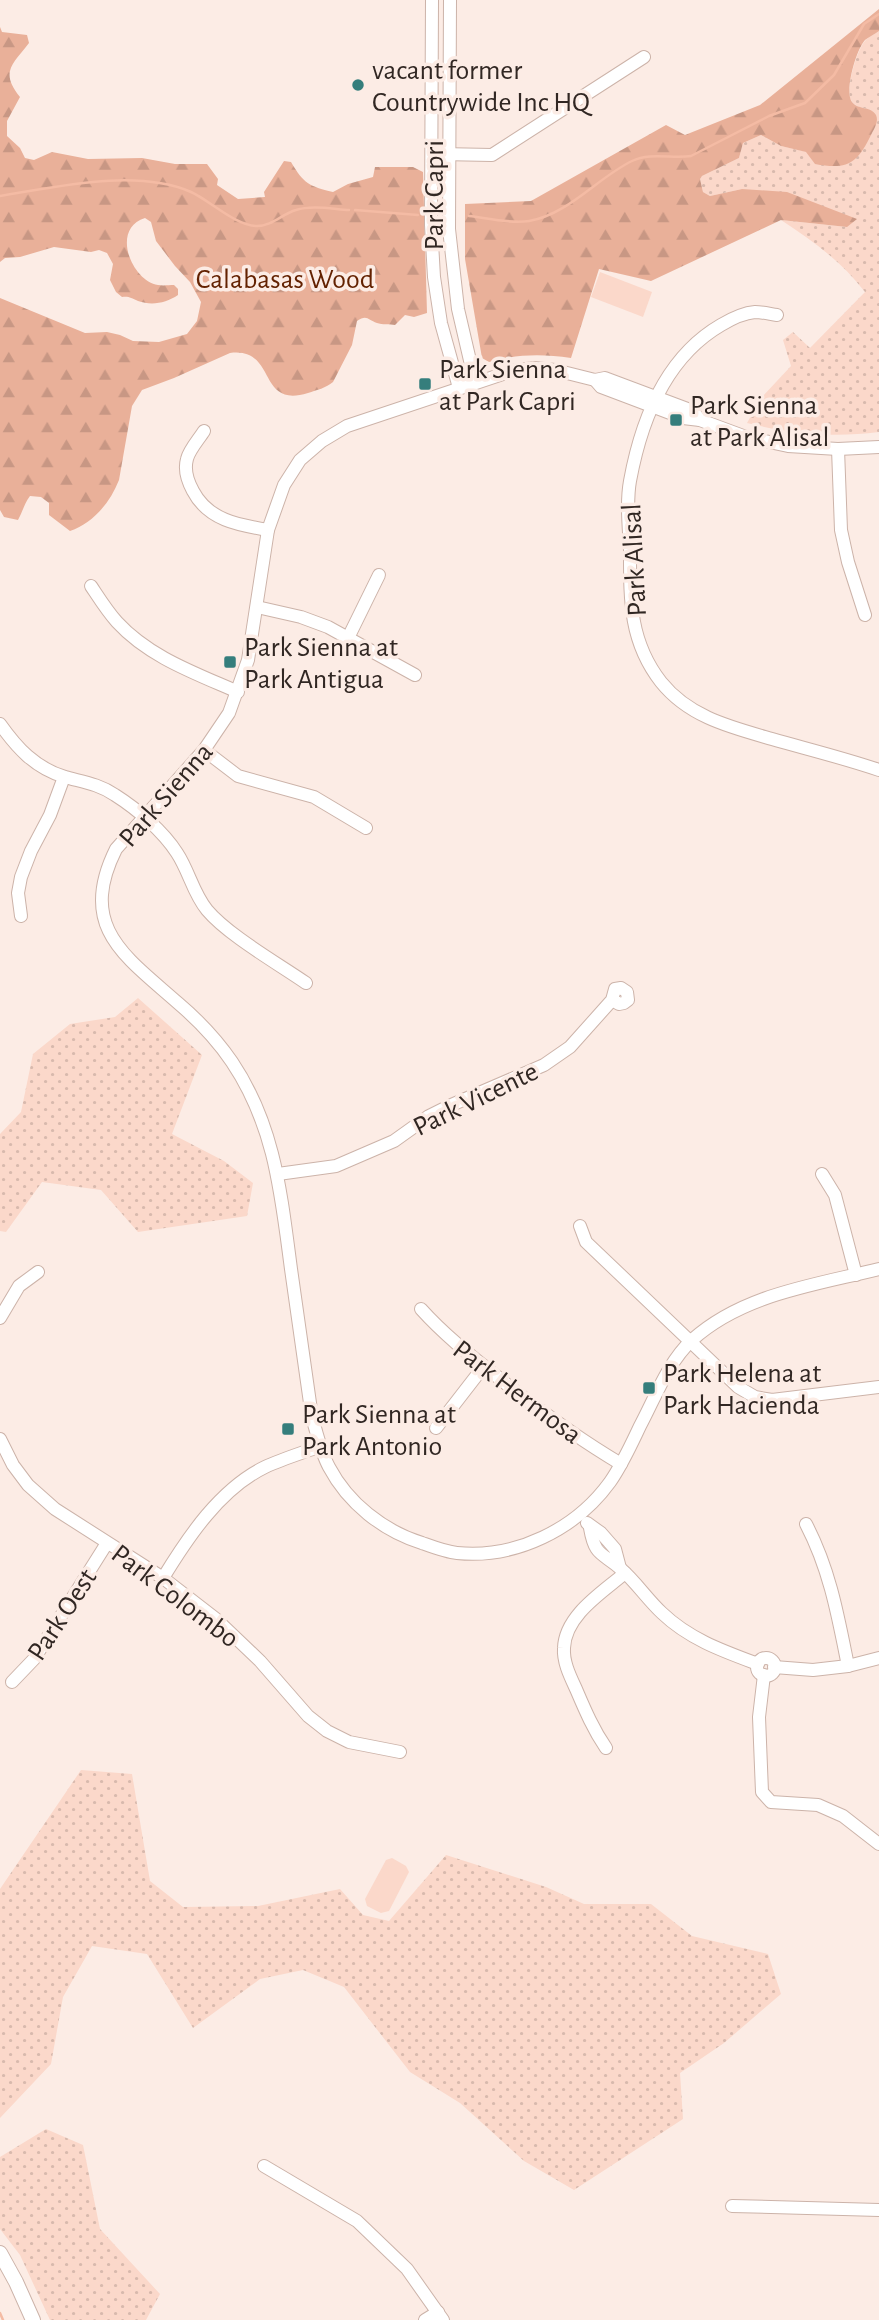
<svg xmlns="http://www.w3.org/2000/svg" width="879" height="2320" viewBox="0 0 879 2320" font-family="'Alegreya Sans',sans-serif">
<defs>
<pattern id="green-dots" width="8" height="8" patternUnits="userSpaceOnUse" patternTransform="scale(1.75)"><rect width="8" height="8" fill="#fbd8ca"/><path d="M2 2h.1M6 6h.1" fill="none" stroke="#d8b9ad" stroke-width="1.8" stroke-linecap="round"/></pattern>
<pattern id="forest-firs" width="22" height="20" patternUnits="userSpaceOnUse" patternTransform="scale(1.75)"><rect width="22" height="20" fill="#e9b099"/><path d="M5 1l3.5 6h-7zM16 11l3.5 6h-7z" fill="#c89784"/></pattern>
</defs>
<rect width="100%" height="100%" fill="#fcece5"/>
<!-- green -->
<g fill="url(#green-dots)">
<path d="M879,31V432C833,438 792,434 747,423L761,398L791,366L783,340L793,332L810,348L865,292C841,261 813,241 781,220L847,227L742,189L710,196L703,192L700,179L702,176L739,158L743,143L761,135L781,146L807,152L871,110C864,108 854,107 851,100C845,90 857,49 865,41C868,37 875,34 879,31Z"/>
<path d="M138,998L202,1055L172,1134L224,1161L253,1183L247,1216L138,1232L101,1190L42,1182L6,1232L0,1231V1134L21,1112L33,1054L70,1024L115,1017Z"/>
<path d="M81,1770L132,1774L150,1881L183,1907L258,1906L340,1889L363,1915L389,1921L446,1855L546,1887L584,1904H651L692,1936L768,1954L781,1994L724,2043L680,2073L683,2119L574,2190L524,2161L460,2103L410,2072L344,1987L303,1970L260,1979L193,2028L147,1954L92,1946L63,1997L51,2064L0,2118V1889Z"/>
<path d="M46,2129L83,2145L100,2229L160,2294L146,2320H50L20,2255L0,2229V2157Z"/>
</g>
<!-- forest -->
<g fill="url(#forest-firs)">
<path d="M879,9V31C875,34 869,37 865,40C856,50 844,92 852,102C858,110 871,106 876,115C879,122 874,129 871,135C857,164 847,170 815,164L806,152L781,146L761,135L743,143L739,158L702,176L700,179L703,192L710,196L742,189L787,192L857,219L847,227L781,220L651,281L599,269L571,358C542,354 518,354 489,362L482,358L465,259V204L531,201L666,125L685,135L760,105Z"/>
<path d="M0,27L2,32L27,35L29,43C12,65 0,72 20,97L7,121V136L20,148L25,158L34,160L52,152L88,159L142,158L175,164H207L218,179L217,185L238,199L265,197L264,192L284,161L291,162C304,184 309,186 333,192L348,184L373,177L375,167H413L423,172L427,313L414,317L405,315L395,325C390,324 382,325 377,323C368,320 367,314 357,321L352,345L333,382C326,388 317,390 308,393C256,409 278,347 230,353L174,378L142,390L132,406L119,480C110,503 93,523 70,531L49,515V503L41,497L30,496C24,504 23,511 18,520L4,517L0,510V298L85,333L107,332L120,335L133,341L159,342L187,334L197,321L201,302L190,282L175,266L156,241L151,222L145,218C110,229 132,281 158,285C163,286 169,285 174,285L178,289V295C166,303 152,306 138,301C131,298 129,296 122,297L116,292L110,280L113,264L107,253L99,250L91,252L54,247L20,257L5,258L0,262Z"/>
</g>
<!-- pitch -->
<g fill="#fbd8ca">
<path d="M600,272L652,292L643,317L591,297Z"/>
<path d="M392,1858L406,1866L409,1872L389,1911L381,1913L367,1906L365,1899L386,1860Z"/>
</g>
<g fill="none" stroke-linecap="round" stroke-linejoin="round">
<!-- stream -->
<g stroke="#f4bba4" stroke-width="2.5">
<path d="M0,196C56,187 136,168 191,192C209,200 236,226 257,226C272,226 282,214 296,210C312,205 332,209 349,210"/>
<path d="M355,210L418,215"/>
<path d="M469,216C487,218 510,224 529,221C569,214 597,178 632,161C651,152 672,159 691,156L769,116L805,103L834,75L864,24L879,14"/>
<path d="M0,2313L3,2320"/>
</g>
<defs>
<g id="minor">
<path d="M432,0L431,225L434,277L441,323L459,388"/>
<path d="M450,0L449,229L458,309L475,382"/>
<path d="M440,154L492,155L644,57"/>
<path d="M777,315C770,314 762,312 755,312C743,313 731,319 721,325C666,357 641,421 630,481C626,503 629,528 630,550C630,599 629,641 661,682C689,717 730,727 772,739C807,749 844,758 879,770"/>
<path d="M595,380L601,387L683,418L700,420L746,437L788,446L838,449L879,447"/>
<path d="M700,420L693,411L605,378L595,380L555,370L534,368L512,371L347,426L322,441L300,460L284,485L268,530L248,660L229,713L204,750L116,849C77,927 125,956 178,1003C198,1020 217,1040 232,1062C275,1126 281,1194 291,1269C298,1319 305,1368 312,1417C317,1434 321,1452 329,1467C348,1503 383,1531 422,1543C433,1547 446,1552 457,1553C516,1559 576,1529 610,1482C622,1465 631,1445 640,1426C655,1398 668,1362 692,1340C743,1294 815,1285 879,1269"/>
<path d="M204,431C199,439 189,450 187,459C184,470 188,482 193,491C208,520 238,525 268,530"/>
<path d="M838,449L841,530L848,562L865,615"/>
<path d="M91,586C99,598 107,611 117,622C149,657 195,673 238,692"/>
<path d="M257,607L301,617L328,627L415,675"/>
<path d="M348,638L379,575"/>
<path d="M0,724C17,748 35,768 65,777C83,782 99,784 115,795C137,809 163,831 177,853C189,871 193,893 207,910C228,935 277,963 306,983"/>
<path d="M204,750L238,776L314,797L366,828"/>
<path d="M21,916L18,893L21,877L31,851L50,815L64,777"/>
<path d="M278,1174L336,1166L394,1141L429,1116L449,1106L544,1065L570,1047L612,1000L615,989L621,988L627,992L628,1000L624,1003L619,1004L612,1000"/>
<path d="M822,1174L835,1195L856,1275"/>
<path d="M580,1226L586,1242L738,1387L755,1397L772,1400L879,1387"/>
<path d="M421,1309C448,1339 479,1362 510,1387C546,1415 582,1441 621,1464"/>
<path d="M0,1318L19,1286L38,1272"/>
<path d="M436,1428L484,1366"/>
<path d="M0,1439L13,1465L28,1485L55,1509L163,1578L216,1619L260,1661L308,1716L327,1731L349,1742L400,1752"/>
<path d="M587,1523L601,1533L615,1549L620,1568"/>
<path d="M806,1524C830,1570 838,1616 848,1666"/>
<path d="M590,1528C595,1557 602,1552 621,1569C636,1582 647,1599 662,1613C689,1639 723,1651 758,1664"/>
<path d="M163,1578C188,1537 220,1489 265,1467C282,1459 302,1453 321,1446"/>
<circle cx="766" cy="1667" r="9"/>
<path d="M774,1667L813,1670L848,1666L879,1658"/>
<path d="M764,1675L759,1717L762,1792L771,1802L818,1805L843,1816L879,1844"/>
<path d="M12,1682L34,1659L107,1543"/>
<path d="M606,1748C593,1729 585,1710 576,1689C570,1676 563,1662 564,1648C565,1615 603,1592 625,1573"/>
<path d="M264,2166L357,2221L407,2269L443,2320"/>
<path d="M732,2206L879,2210"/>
<path d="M425,2320L438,2312"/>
</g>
<path id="major" d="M0,2253L16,2282L33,2320"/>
</defs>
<!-- minor casing -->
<use href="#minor" stroke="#ccb3a9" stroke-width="14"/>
<!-- major casing -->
<use href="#major" stroke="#ccb3a9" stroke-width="16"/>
<!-- minor -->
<use href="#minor" stroke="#fff" stroke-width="12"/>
<!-- major -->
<use href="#major" stroke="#fff" stroke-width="14"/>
</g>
<!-- markers -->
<g fill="#357e7c" stroke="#fcece5" stroke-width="2.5">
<circle cx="358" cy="85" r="7"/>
<rect x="418" y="377" width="14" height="14" rx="3.5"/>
<rect x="669" y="413" width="14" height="14" rx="3.5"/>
<rect x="223" y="655" width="14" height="14" rx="3.5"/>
<rect x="642" y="1381" width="14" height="14" rx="3.5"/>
<rect x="281" y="1422" width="14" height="14" rx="3.5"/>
</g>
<g text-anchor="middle" stroke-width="7" stroke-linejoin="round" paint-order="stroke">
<!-- poi labels -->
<g font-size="28" fill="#312723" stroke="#fcece5" text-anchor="start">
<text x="372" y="79">vacant former<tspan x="372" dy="32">Countrywide Inc HQ</tspan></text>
<text x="439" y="378">Park Sienna<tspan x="439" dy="32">at Park Capri</tspan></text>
<text x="690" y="414">Park Sienna<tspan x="690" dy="32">at Park Alisal</tspan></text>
<text x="244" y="656">Park Sienna at<tspan x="244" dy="32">Park Antigua</tspan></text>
<text x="663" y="1382">Park Helena at<tspan x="663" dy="32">Park Hacienda</tspan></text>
<text x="302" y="1423">Park Sienna at<tspan x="302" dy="32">Park Antonio</tspan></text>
</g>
<!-- street labels -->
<g font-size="28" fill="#312723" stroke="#fcece5">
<text transform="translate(433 195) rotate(-90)" y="10">Park Capri</text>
<text transform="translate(633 560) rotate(-93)" y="10">Park Alisal</text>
<text transform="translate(165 794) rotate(-49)" y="10">Park Sienna</text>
<text transform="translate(475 1098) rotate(-26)" y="10">Park Vicente</text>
<text transform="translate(518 1391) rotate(37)" y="10">Park Hermosa</text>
<text transform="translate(176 1595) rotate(37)" y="10">Park Colombo</text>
<text transform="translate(61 1614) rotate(-57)" y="10">Park Oest</text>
</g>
<!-- park labels -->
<g font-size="28" fill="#632100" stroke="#fcece5">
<text x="285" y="288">Calabasas Wood</text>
</g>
</g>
</svg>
